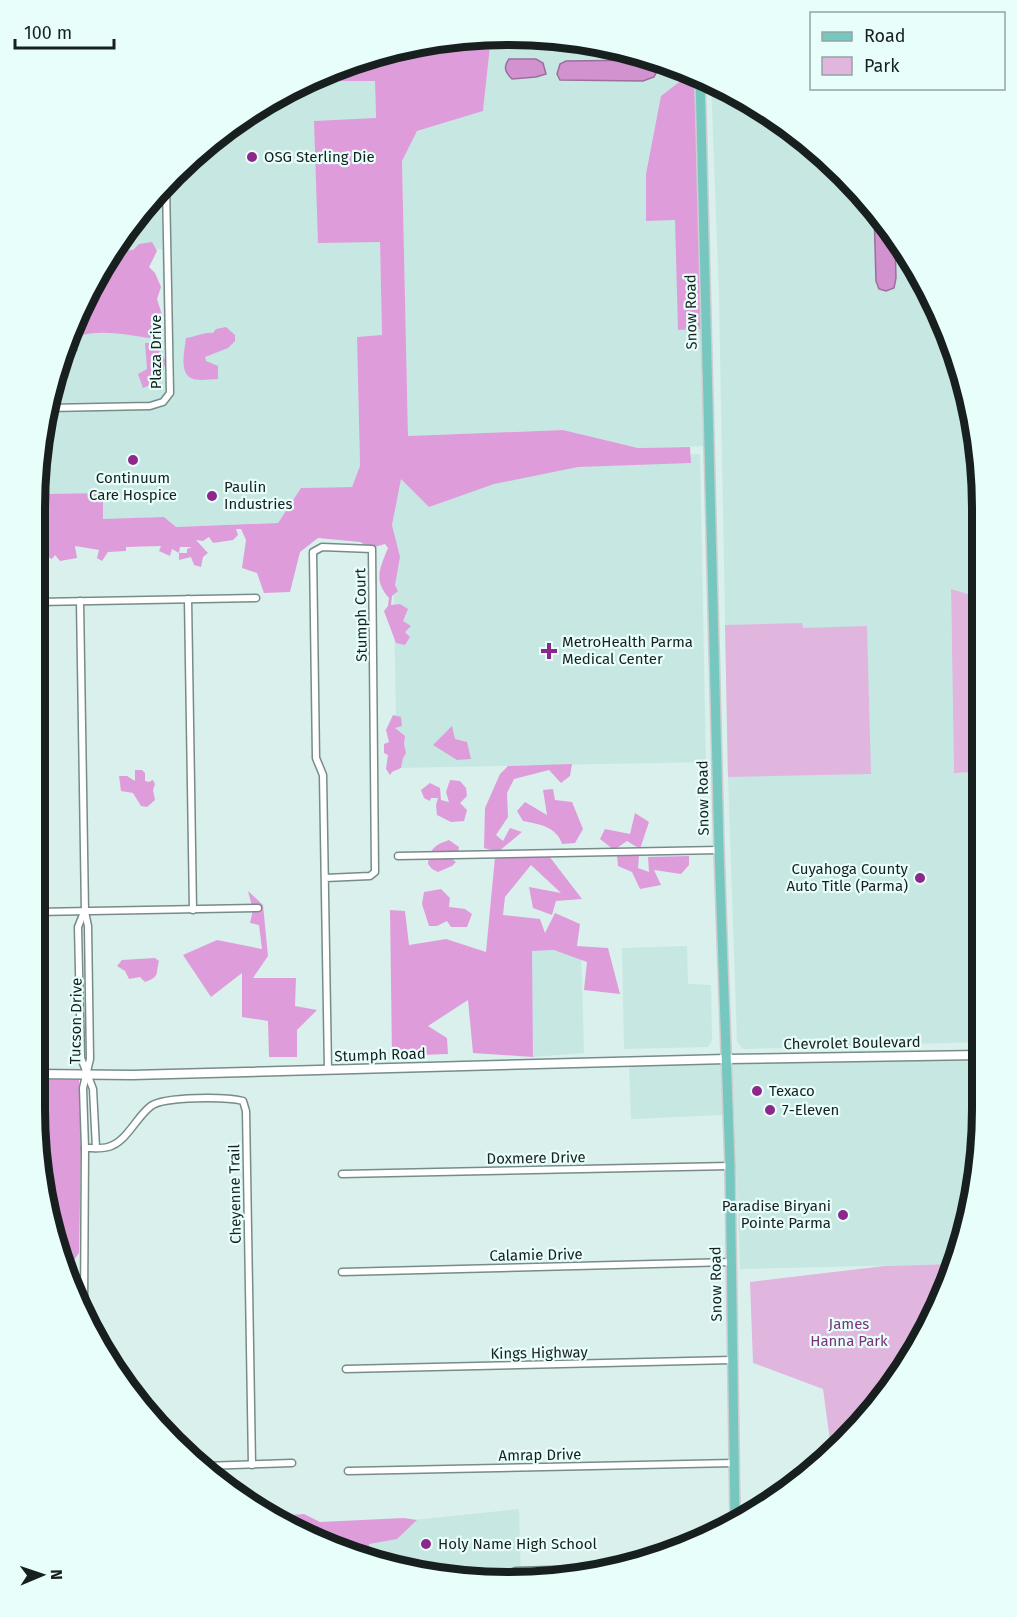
<svg xmlns="http://www.w3.org/2000/svg" width="1017" height="1617" viewBox="0 0 1017 1617" font-family="'Fira Sans',sans-serif">
<rect width="100%" height="100%" fill="#daf0ed"/>
<!-- built -->
<g fill="#c7e7e3">
<path d="M540,36L631,51L694,74L705,446L638,448L563,430L408,436L402,161L417,131L483,111L491,37Z"/>
<path d="M333,70L338,81H375L376,119L315,121L380,241L382,336L357,337L360,466L352,487L301,488L278,523L175,527L164,517L103,520V493L42,494L38,506L39,447L53,391H59L58,373L70,330L164,327L162,249L115,251L133,220L196,152L272,98Z"/>
<path d="M711,81L797,133L865,196L933,299L966,385L981,477V598L951,589L954,773L980,772L979,1042L743,1049L737,1042L728,777L719,297Z"/>
<path d="M700,454L706,762L397,768L391,460Z"/>
<path d="M687,946L688,984L711,985L712,1040L708,1047L624,1049L622,948Z"/>
<path d="M581,949L584,1053L533,1057L531,951Z"/>
<path d="M979,1060L978,1170L953,1264L740,1269L732,1062Z"/>
<path d="M721,1062L723,1115L631,1119L629,1066Z"/>
<path d="M519,1509L521,1581L508,1582L356,1557L306,1531Z"/>
</g>
<!-- green -->
<g fill="#e1b6de">
<path d="M951,589L981,598L980,772L954,773Z"/>
<path d="M802,623L803,628L867,626L871,774L728,777L725,625Z"/>
<path d="M953,1264L947,1290L884,1397L831,1448L823,1389L753,1363L750,1282L884,1266Z"/>
</g>
<!-- forest -->
<g fill="#de9dda">
<path d="M491,37L483,111L417,131L402,161L408,436L563,430L638,448L690,447L691,463L578,467L494,484L429,507L401,479L392,525L400,557L395,585L398,591L392,596L391,605L400,604L408,609L403,621L411,626L405,632L410,637L405,645L396,643L384,611L388,606L389,598C373,580 380,568 388,548L385,544L371,548L360,542L318,538L300,552L290,592L264,593L257,573L242,568L246,540L241,529H236L238,535L233,540L213,543L209,537L203,541L196,540L208,553L203,557L201,567L194,565L191,557L179,560V553H187V549L192,547H180L179,553L172,549L170,556L159,551L161,546L126,547V551L108,552L102,561L97,558L99,550L75,546L77,558L60,561L55,555L52,559L48,557L45,547L38,550V506L42,494L103,493V519L164,517L176,527L278,523L301,488L352,487L360,466L357,337L382,335L380,242L318,243L314,121L376,118L375,81H338L333,70L356,60L447,39Z"/>
<path d="M691,73L694,74L702,329L678,330L675,220L646,221V174L661,96Z"/>
<path d="M152,242L157,251L149,267L155,273L161,287L157,299L163,318L158,333L149,338C124,334 99,329 74,337L78,351L70,354L68,379L56,381L71,327L115,251L133,250L139,244Z"/>
<path d="M226,327L235,335V341L228,348L205,357L206,361L218,366V379C211,379 200,381 193,379C178,374 185,349 186,338C196,337 203,332 213,333L216,329Z"/>
<path d="M145,343H154L166,361L160,381L143,388L138,374L147,369Z"/>
<path d="M393,715L401,717L402,726L395,728L405,736L404,744L406,753L403,758L401,768L392,772L390,775L386,769L388,755L384,753V744L389,742L386,730Z"/>
<path d="M452,726L455,739L467,742L471,759L457,760L433,745Z"/>
<path d="M572,764L570,776L561,783L549,770L514,779L507,793L508,817L496,835L503,841L510,828L522,832L498,852L484,848L485,808L500,774L508,766Z"/>
<path d="M135,770H142L145,773V781L149,782L153,780L155,784L153,790L155,800L147,807L141,806L133,793L121,791L119,776H127L135,781Z"/>
<path d="M450,780L460,781L466,788L467,796L460,803L467,810L464,821L451,822L437,815L436,805L438,798H431L430,801L424,798L421,790L430,783L440,788L441,800L449,802L446,792Z"/>
<path d="M553,789L555,800L572,802L583,829L575,843L562,844C557,827 539,824 523,821L517,811L525,802L547,815L543,790Z"/>
<path d="M635,813L649,822L640,849L627,841L614,850L600,839L605,829L630,834Z"/>
<path d="M449,840L459,847L457,856L449,857L456,862L452,866L438,872L432,869L428,864C430,848 435,845 449,840Z"/>
<path d="M549,856L582,899L556,901L552,915L533,908L529,887L561,893L531,865L505,897L503,915L540,919L545,933L555,913L580,924L577,946L608,948L620,994L584,990L587,962L554,950L532,951L533,1057L473,1053L468,1000L428,1026L447,1038L448,1054L392,1056L390,910L405,911L409,945L446,939L486,952L495,857Z"/>
<path d="M617,856H639L638,868L649,872L648,857L689,856V865L681,874L654,870L661,885L640,889L632,872L618,866Z"/>
<path d="M441,889L450,898L449,907L465,909L472,914L467,927H451L447,921L437,926H429L422,904L424,892Z"/>
<path d="M248,891L263,905L268,956L253,978H296L295,1006L317,1010L297,1030V1057H269L268,1021L242,1017V973L211,997L183,955L217,940L262,949L259,925L250,923L253,910Z"/>
<path d="M155,958L159,961C155,974 161,976 145,982L140,977L129,979L125,971L117,966L122,960Z"/>
<path d="M35,1079L79,1080L81,1147L79,1253L65,1272L60,1261L35,1109Z"/>
<path d="M304,1514L320,1522L404,1518L417,1520L397,1539L369,1544V1559L356,1557L278,1516Z"/>
</g>
<!-- water -->
<g fill="#d292cf" stroke="#9a709a" stroke-width="1.5">
<path d="M509,59H536L543,63L546,74L536,77L512,79C505,72 503,67 509,59Z"/>
<path d="M648,60L656,64L657,71L654,77L643,81L560,80L557,74L560,64L566,61Z"/>
<path d="M874,210L895,241L896,278L894,288L886,291L879,289L876,281Z"/>
</g>
<g fill="none" stroke-linecap="round" stroke-linejoin="round">
<defs>
<g id="minor">
<path d="M49,408L150,406L163,402L170,393L166,185"/>
<path d="M188,599L193,910"/>
<path d="M80,601L85,912L88,926L90,1059L83,1088L85,1148L84,1311"/>
<path d="M38,602L256,598"/>
<path d="M398,856L719,850"/>
<path d="M325,878L370,876L375,872L372,549L322,547L313,552L316,758L323,775L328,1070"/>
<path d="M36,912L258,908"/>
<path d="M84,912L78,927L81,1058L93,1089L96,1148"/>
<path d="M85,1148C92,1148 101,1149 108,1147C127,1142 136,1117 151,1106C165,1096 227,1097 243,1101L246,1111L252,1465"/>
<path d="M342,1174L730,1166"/>
<path d="M342,1272L731,1262"/>
<path d="M346,1369L732,1360"/>
<path d="M203,1466L292,1463"/>
<path d="M348,1471L734,1463"/>
<path d="M497,1581L503,1576L516,1571L618,1568"/>
</g>
<path id="secondary" d="M35,1074L132,1075L726,1059L979,1055"/>
<path id="primary" d="M700,77L719,850L730,1166L735,1519"/>
</defs>
<!-- minor casing -->
<use href="#minor" stroke="#778c89" stroke-width="9"/>
<!-- secondary casing -->
<use href="#secondary" stroke="#778c89" stroke-width="11"/>
<!-- primary casing -->
<use href="#primary" stroke="#cccece" stroke-width="12"/>
<!-- minor -->
<use href="#minor" stroke="#fff" stroke-width="6"/>
<!-- secondary -->
<use href="#secondary" stroke="#fff" stroke-width="8"/>
<!-- primary -->
<use href="#primary" stroke="#77c7c1" stroke-width="9"/>
</g>
<!-- markers -->
<g fill="#8e278c" stroke="#e7fefa" stroke-width="2">
<circle cx="252" cy="157" r="6"/>
<circle cx="133" cy="460" r="6"/>
<circle cx="212" cy="496" r="6"/>
<path d="M546 642h6v6h6v6h-6v6h-6v-6h-6v-6h6z"/>
<circle cx="920" cy="878" r="6"/>
<circle cx="757" cy="1091" r="6"/>
<circle cx="770" cy="1110" r="6"/>
<circle cx="843" cy="1215" r="6"/>
<circle cx="426" cy="1544" r="6"/>
</g>
<g text-anchor="middle" stroke-width="4.5" stroke-linejoin="round" paint-order="stroke">
<!-- poi labels -->
<g font-size="15" fill="#18201f" stroke="#e7fefa" text-anchor="start">
<text x="264" y="162">OSG Sterling Die</text>
<text x="133" y="483" text-anchor="middle">Continuum<tspan x="133" dy="17">Care Hospice</tspan></text>
<text x="224" y="492">Paulin<tspan x="224" dy="17">Industries</tspan></text>
<text x="562" y="647">MetroHealth Parma<tspan x="562" dy="17">Medical Center</tspan></text>
<text x="908" y="874" text-anchor="end">Cuyahoga County<tspan x="908" dy="17">Auto Title (Parma)</tspan></text>
<text x="769" y="1096">Texaco</text>
<text x="782" y="1115">7-Eleven</text>
<text x="831" y="1211" text-anchor="end">Paradise Biryani<tspan x="831" dy="17">Pointe Parma</tspan></text>
<text x="438" y="1549">Holy Name High School</text>
</g>
<!-- street labels -->
<g font-size="15" fill="#18201f" stroke="#e7fefa">
<text transform="translate(691 312) rotate(-91)" y="5">Snow Road</text>
<text transform="translate(156 352) rotate(-90)" y="5">Plaza Drive</text>
<text transform="translate(361 615) rotate(-91)" y="5">Stumph Court</text>
<text transform="translate(703 798) rotate(-91)" y="5">Snow Road</text>
<text transform="translate(76 1021) rotate(-89)" y="5">Tucson Drive</text>
<text transform="translate(852 1043) rotate(-1)" y="5">Chevrolet Boulevard</text>
<text transform="translate(380 1055) rotate(-2)" y="5">Stumph Road</text>
<text transform="translate(536 1158) rotate(-1)" y="5">Doxmere Drive</text>
<text transform="translate(235 1194) rotate(-91)" y="5">Cheyenne Trail</text>
<text transform="translate(536 1255) rotate(-1)" y="5">Calamie Drive</text>
<text transform="translate(716 1284) rotate(-91)" y="5">Snow Road</text>
<text transform="translate(539 1353) rotate(-1)" y="5">Kings Highway</text>
<text transform="translate(540 1455) rotate(-1)" y="5">Amrap Drive</text>
</g>
<!-- park labels -->
<g font-size="15" fill="#7c317a" stroke="#e7fefa">
<text x="849" y="1329">James<tspan x="849" dy="17">Hanna Park</tspan></text>
</g>
</g>
<!-- crop -->
<path d="M0 0H1017V1617H0ZM508 45H509A463 463 0 0 1 972 508V1109A463 463 0 0 1 509 1572H508A463 463 0 0 1 45 1109V508A463 463 0 0 1 508 45Z" fill="#e7fefa" fill-rule="evenodd"/>
<path fill="none" stroke="#18201f" stroke-width="8" d="M508 45H509A463 463 0 0 1 972 508V1109A463 463 0 0 1 509 1572H508A463 463 0 0 1 45 1109V508A463 463 0 0 1 508 45Z"/>
<!-- legend -->
<rect x="810" y="12" width="195" height="78" fill="#e7fefa" stroke="#94a5a2" stroke-width="1.5"/>
<rect x="822" y="32" width="30" height="9" fill="#77c7c1" stroke="#94a5a2" stroke-width="1.5"/>
<text x="864" y="42" font-size="18" fill="#18201f">Road</text>
<rect x="822" y="57" width="30" height="18" fill="#e1b6de" stroke="#94a5a2" stroke-width="1.5"/>
<text x="864" y="72" font-size="18" fill="#18201f">Park</text>
<!-- north arrow -->
<g transform="translate(42 1575) rotate(88)" stroke="#e7fefa" stroke-width="4.5" paint-order="stroke">
<path d="M0-4.5L10 22L0 15L-10 22Z" fill="#18201f"/>
<text y="-9" font-size="16" font-weight="bold" text-anchor="middle" fill="#18201f">N</text>
</g>
<!-- scale -->
<path d="M15 39v9h99v-9" fill="none" stroke="#18201f" stroke-width="3"/>
<text x="24" y="39" font-size="18" fill="#18201f" stroke="#e7fefa" stroke-width="4.5" paint-order="stroke">100 m</text>
</svg>
